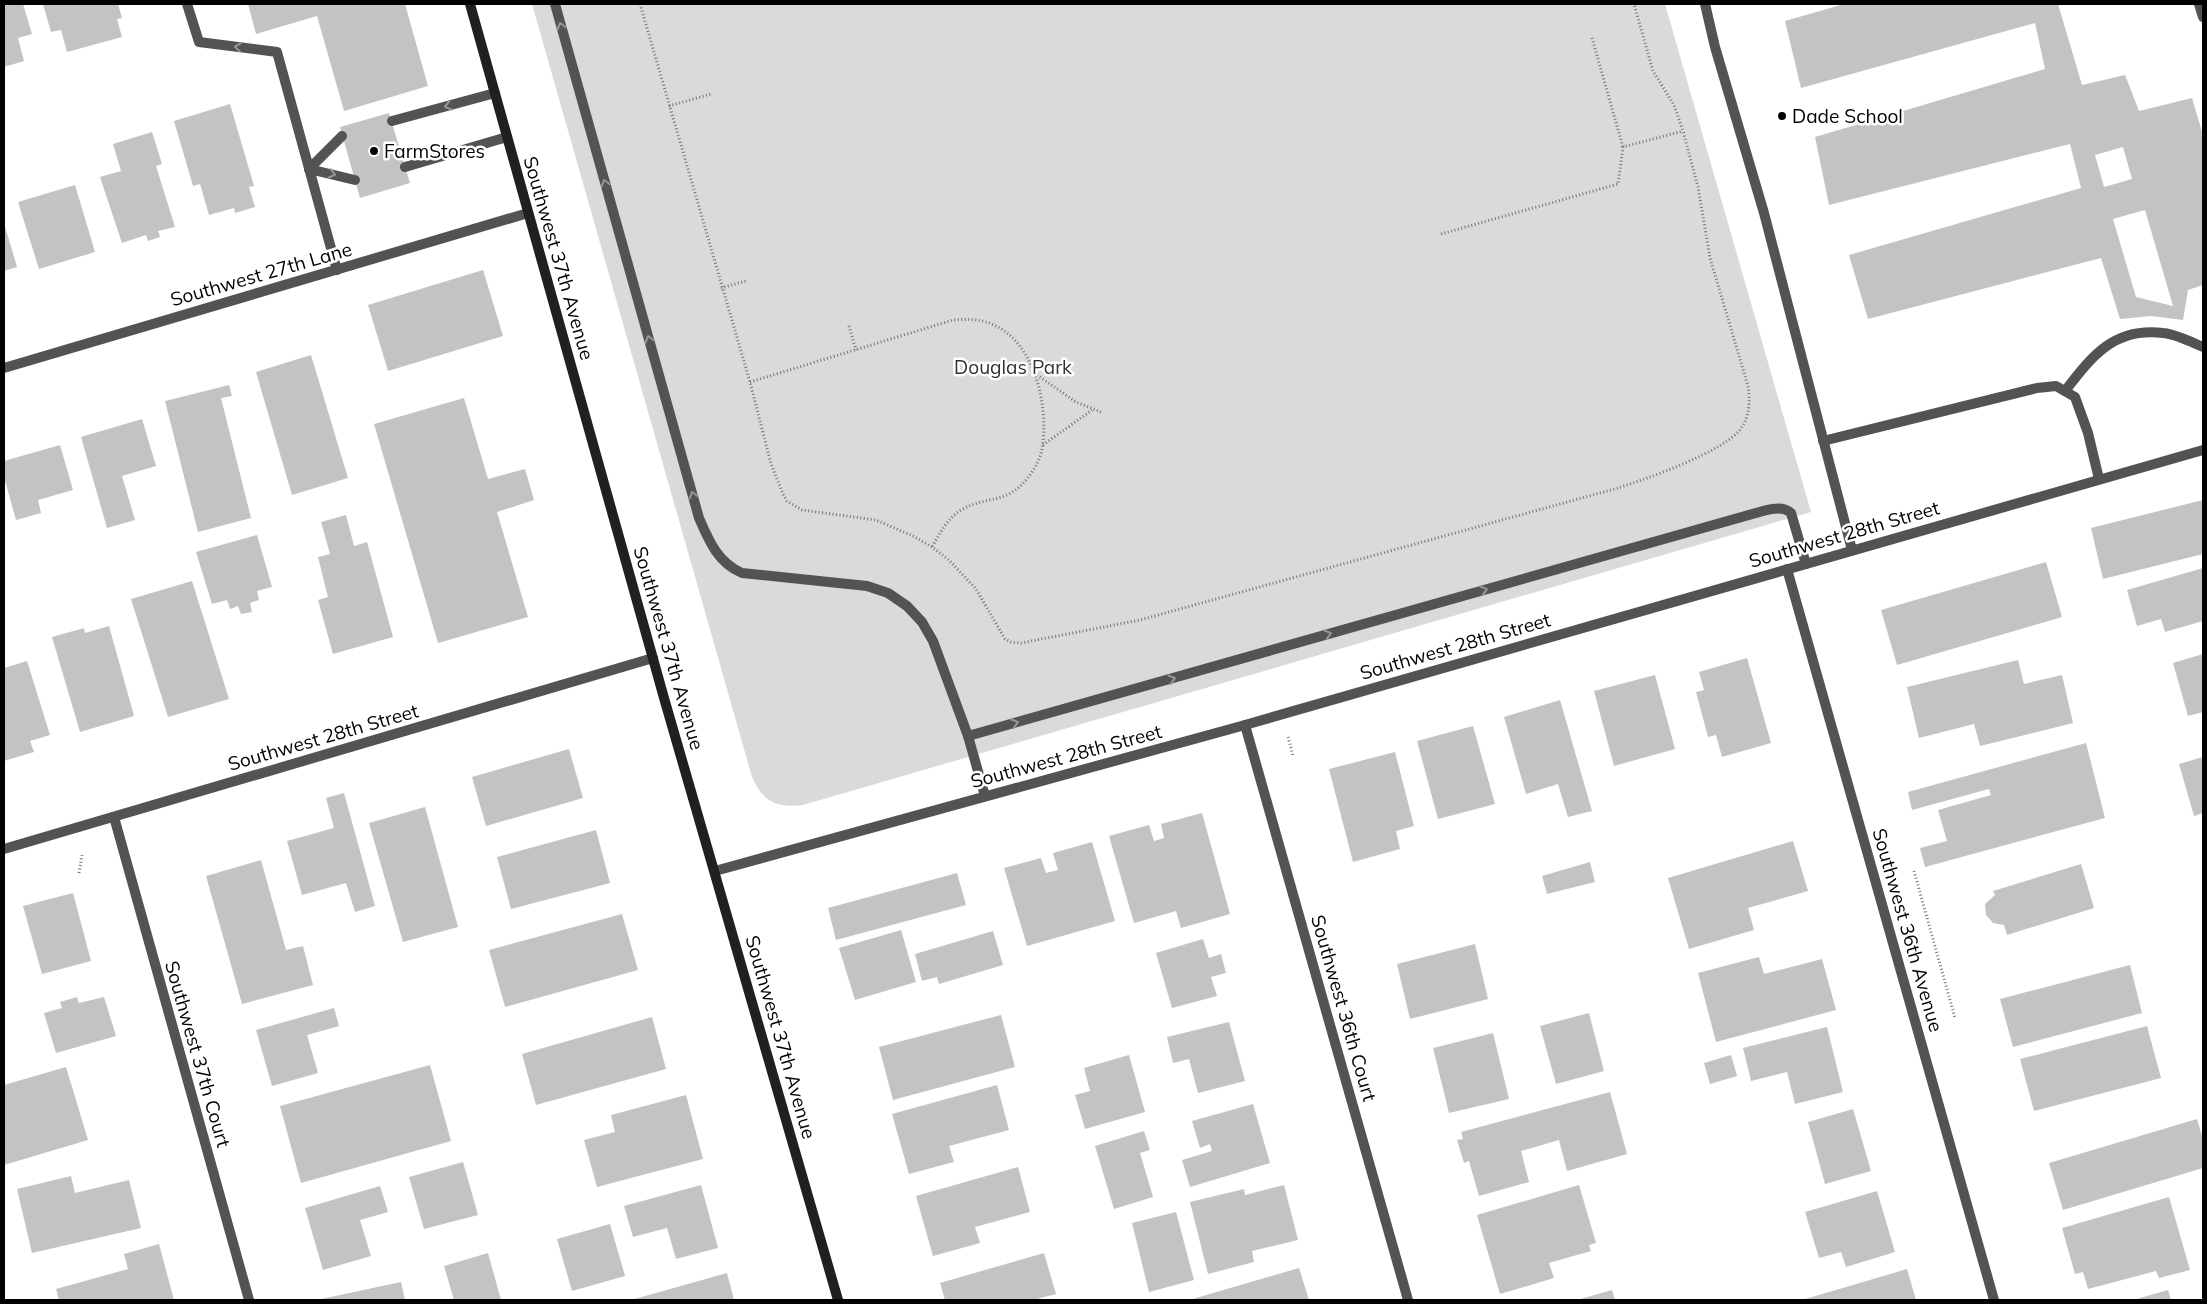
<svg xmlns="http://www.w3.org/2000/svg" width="2207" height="1304" viewBox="0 0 2207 1304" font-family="Mulish,sans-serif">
<rect width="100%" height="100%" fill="#fff"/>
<!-- green -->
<path fill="#dadada" d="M532,4H1665L1811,512L803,805C776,808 763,802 752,777Z"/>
<!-- building -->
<g fill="#c3c3c3" fill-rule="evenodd">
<path d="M4,4H23L32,34L18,38L24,61L4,67Z"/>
<path d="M43,4H118L122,18L117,19L122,37L67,52L61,30L51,32Z"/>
<path d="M248,4H344L345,5L405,4L428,86L344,111L317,16L256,34Z"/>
<path d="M1844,4H2058L2082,85L2125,75L2139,111L2192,98L2203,135V285L2188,290L2183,320L2151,316L2120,319L2101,258L1868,319L1849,255L2081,188L2070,144L1829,205L1815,137L2045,69L2035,23L1801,88L1785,21ZM2123,147L2132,179L2104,187L2095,155ZM2145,210L2173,306L2136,297L2113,219Z"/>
<path d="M230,104L254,186L249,187L255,207L235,213L234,208L209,215L200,184L193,186L174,121Z"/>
<path d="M389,113L410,183L360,198L340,127Z"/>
<path d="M152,132L162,164L156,166L175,227L158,231L160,237L148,241L146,235L122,243L100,177L121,171L113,144Z"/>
<path d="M75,185L95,252L39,269L18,202Z"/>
<path d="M4,223L17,267L4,271Z"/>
<path d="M483,270L503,336L388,371L368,305Z"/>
<path d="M311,355L348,478L292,495L256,372Z"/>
<path d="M229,385L232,396L221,398L251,518L198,532L165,401Z"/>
<path d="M464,398L488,479L525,469L534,500L497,512L528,617L438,643L374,424Z"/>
<path d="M142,419L156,466L122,476L135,520L107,528L81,437Z"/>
<path d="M60,445L73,490L38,500L41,513L16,520L4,477V461Z"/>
<path d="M2203,500V554L2103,579L2091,528Z"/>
<path d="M346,515L354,546L367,542L393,637L333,654L318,600L328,597L318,557L330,554L321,522Z"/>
<path d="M257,535L272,587L257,591L259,600L250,603L252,612L241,614L238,606L230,609L227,600L212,604L196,552Z"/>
<path d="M2046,562L2062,617L1897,665L1881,610Z"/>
<path d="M2203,568V621L2165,632L2161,619L2137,626L2127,590Z"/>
<path d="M192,581L229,699L168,717L131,599Z"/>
<path d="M109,626L134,716L80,732L52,637L84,628L85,633Z"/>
<path d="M2203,654V712L2188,716L2173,663Z"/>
<path d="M1747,658L1771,743L1722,757L1716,735L1708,737L1696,692L1704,690L1699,672Z"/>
<path d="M2018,660L2024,684L2062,675L2073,723L1980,746L1974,724L1919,738L1907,687Z"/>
<path d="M27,661L50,735L30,741L34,752L4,761V668Z"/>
<path d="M1655,675L1675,749L1614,766L1594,691Z"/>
<path d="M1560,700L1592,811L1568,817L1558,784L1526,794L1504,717Z"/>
<path d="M1473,726L1495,804L1438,819L1417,741Z"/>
<path d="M2086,743L2105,818L1925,867L1920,848L1947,841L1938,810L1991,795L1989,789L1912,810L1908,792Z"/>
<path d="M569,749L583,798L486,826L472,777Z"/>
<path d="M1395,752L1414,826L1396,831L1400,849L1353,862L1329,769Z"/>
<path d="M2203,757V813L2194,816L2179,764Z"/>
<path d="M344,793L375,906L355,912L346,883L302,895L287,841L334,828L326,798Z"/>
<path d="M425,807L458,927L403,942L369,823Z"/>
<path d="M1202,813L1230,914L1181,928L1176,911L1134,923L1109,836L1149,825L1154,841L1164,838L1161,824Z"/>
<path d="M596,830L610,883L511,909L497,857Z"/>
<path d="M1793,841L1808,891L1748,908L1754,930L1689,949L1668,878Z"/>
<path d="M1092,842L1115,921L1027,946L1004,868L1041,858L1046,873L1058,870L1053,853Z"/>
<path d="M261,860L286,950L303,946L313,985L242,1004L206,876Z"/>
<path d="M1590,862L1595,882L1547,894L1542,876Z"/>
<path d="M2081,864L2094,908L2007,935L2004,925L1993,923L1986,915L1985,904L1995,895L1993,891Z"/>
<path d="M957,873L966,905L836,940L828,908Z"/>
<path d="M73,893L91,961L42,974L23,906Z"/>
<path d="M622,914L638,970L505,1007L489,950Z"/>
<path d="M901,930L916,982L855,1000L839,948Z"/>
<path d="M993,931L1003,965L939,984L937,977L922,981L915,954Z"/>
<path d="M1203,939L1209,958L1221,954L1226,973L1211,977L1217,996L1172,1008L1156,953Z"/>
<path d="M1475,944L1488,999L1410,1019L1397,964Z"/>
<path d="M1759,957L1764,974L1822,959L1836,1010L1716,1042L1698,973Z"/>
<path d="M2130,965L2142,1013L2013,1047L2000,999Z"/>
<path d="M77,997L79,1003L104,997L116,1036L56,1053L44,1013L62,1008L60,1002Z"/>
<path d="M334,1008L339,1026L307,1035L318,1073L272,1086L256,1030Z"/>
<path d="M1589,1013L1604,1071L1556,1084L1540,1026Z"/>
<path d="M1001,1015L1015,1067L893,1100L879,1047Z"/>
<path d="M652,1017L666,1069L536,1105L522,1054Z"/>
<path d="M1229,1022L1245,1081L1198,1093L1189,1059L1173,1063L1167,1037Z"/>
<path d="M2147,1026L2161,1078L2034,1111L2020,1059Z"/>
<path d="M1827,1027L1843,1092L1795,1104L1787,1072L1751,1081L1743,1048Z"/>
<path d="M1493,1033L1509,1099L1449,1113L1433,1048Z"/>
<path d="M1129,1055L1145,1112L1085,1129L1075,1095L1090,1091L1084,1068Z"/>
<path d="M1731,1055L1737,1076L1710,1084L1704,1063Z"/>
<path d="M430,1065L451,1141L301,1183L280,1106Z"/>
<path d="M66,1067L88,1140L4,1165V1085Z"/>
<path d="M997,1085L1009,1130L949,1146L954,1162L909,1174L892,1114Z"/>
<path d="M1610,1092L1627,1154L1567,1171L1559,1140L1521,1151L1529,1182L1479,1196L1469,1161L1464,1163L1457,1140L1463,1139L1461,1132Z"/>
<path d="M686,1095L703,1159L597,1187L584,1140L615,1132L611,1115Z"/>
<path d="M1253,1104L1270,1163L1190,1187L1182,1160L1212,1151L1210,1144L1200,1148L1192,1121Z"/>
<path d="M1853,1109L1871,1171L1825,1184L1808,1122Z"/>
<path d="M2197,1119L2203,1139V1168L2063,1210L2049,1163Z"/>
<path d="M1144,1131L1150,1150L1140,1153L1153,1197L1114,1209L1095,1146Z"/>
<path d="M463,1162L478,1215L424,1229L409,1177Z"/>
<path d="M1018,1167L1030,1212L975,1227L980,1243L933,1256L916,1196Z"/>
<path d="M71,1176L75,1193L129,1180L141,1228L32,1253L17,1189Z"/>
<path d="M701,1185L718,1248L676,1259L667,1228L633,1237L624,1206Z"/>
<path d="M1284,1185L1298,1240L1252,1251L1254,1262L1208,1274L1190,1202L1244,1189L1245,1195Z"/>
<path d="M1579,1185L1596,1243L1589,1245L1591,1251L1549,1263L1554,1278L1500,1294L1477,1215Z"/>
<path d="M380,1186L388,1212L360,1220L371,1256L323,1270L305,1208Z"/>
<path d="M1877,1191L1895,1252L1846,1267L1841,1252L1819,1258L1805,1212Z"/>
<path d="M2169,1197L2190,1270L2159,1278L2156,1271L2088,1289L2083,1272L2075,1274L2062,1228Z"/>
<path d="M1176,1212L1194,1280L1149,1292L1132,1223Z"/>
<path d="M610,1224L625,1276L572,1291L557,1239Z"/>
<path d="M159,1244L174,1300H59L56,1289L128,1269L124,1254Z"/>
<path d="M488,1253L501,1300H454L444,1266Z"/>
<path d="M1044,1253L1056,1294L1033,1300H945L940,1283Z"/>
<path d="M1299,1268L1309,1300H1189Z"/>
<path d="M1907,1269L1916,1300H1802Z"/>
<path d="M727,1273L734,1300H631Z"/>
<path d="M401,1282L405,1300H321V1299Z"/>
<path d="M1612,1290L1615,1300H1577Z"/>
<path d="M2168,1290L2171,1300H2133Z"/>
</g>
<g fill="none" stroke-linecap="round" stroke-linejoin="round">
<!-- path -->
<g stroke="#757575" stroke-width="3" stroke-dasharray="1 2.5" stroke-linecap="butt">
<path d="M640,4L750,382L771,464L783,494L787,501L802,510L876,520L913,536L932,547L949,560L976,589L1005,639L1011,642L1021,643L1140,620L1618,488C1646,479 1727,451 1742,427C1750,415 1750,399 1748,386L1710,258L1698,187L1683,131L1674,105L1653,71L1634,4"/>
<path d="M1592,38L1623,147"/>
<path d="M669,106L711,94"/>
<path d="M1441,234L1618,184L1623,147L1683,131"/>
<path d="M721,288L746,281"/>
<path d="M849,326L856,350"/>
<path d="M1034,373L1076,402L1101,412"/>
<path d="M750,382L953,320C967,319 982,319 994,325C1036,344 1049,408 1042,449C1040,460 1034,470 1027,479C1007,504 986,496 963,509C948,517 940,533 932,547"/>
<path d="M1043,445L1092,410"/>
<path d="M1288,737L1293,756"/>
<path d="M1914,871L1955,1018"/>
<path d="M79,873L82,855"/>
</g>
<!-- service -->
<g stroke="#535353" stroke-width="10">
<path d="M187,4L199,42L277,52L337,270"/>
<path d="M555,4L699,518C709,541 718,563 742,573L867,586L888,593L907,606L922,622L933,641L968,736L985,796"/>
<path d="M1705,4L1715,47L1764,213L1852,550"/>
<path d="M2199,4L2203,17"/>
<path d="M392,121L495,93"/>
<path d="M405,167L507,137"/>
<path d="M309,169L355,180"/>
<path d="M309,169L342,136"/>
<path d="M2065,391C2092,356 2114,327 2163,333C2176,334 2191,342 2203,347"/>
<path d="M1823,441L2037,388L2056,386L2075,397L2088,433L2099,479"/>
<path d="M968,736L1763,511C1772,509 1783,506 1791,513L1806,564"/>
</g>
<!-- minor -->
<g stroke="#535353" stroke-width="10">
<path d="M4,368L528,213"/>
<path d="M1787,569L1994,1300"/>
<path d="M1245,725L1408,1300"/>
<path d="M114,817L249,1300"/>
<path d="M4,849L653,658"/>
<path d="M715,871L1245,725L2203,450"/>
</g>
<!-- secondary -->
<path stroke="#202020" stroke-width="10" d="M470,4L664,698L838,1300"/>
</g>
<!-- one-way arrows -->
<defs><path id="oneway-chevron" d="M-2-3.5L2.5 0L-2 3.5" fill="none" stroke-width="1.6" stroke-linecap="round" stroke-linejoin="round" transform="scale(1.25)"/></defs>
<g stroke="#989898">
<use href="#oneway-chevron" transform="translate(561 26) rotate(-106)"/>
<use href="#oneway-chevron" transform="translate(238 47) rotate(-173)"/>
<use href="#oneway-chevron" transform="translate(448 106) rotate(165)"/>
<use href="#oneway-chevron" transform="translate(332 174) rotate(13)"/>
<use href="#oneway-chevron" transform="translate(605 183) rotate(-106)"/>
<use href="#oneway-chevron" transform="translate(649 339) rotate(-106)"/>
<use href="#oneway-chevron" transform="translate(693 495) rotate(-106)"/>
<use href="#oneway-chevron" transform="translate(1484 590) rotate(-16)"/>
<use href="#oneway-chevron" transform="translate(1328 634) rotate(-16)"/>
<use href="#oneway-chevron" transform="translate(1172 679) rotate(-16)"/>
<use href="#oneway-chevron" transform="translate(1015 723) rotate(-16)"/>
</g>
<!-- markers -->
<g fill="#000" stroke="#fff" stroke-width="2">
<circle cx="1782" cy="116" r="5"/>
<circle cx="374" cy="151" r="5"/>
</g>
<g text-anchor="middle" stroke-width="5" stroke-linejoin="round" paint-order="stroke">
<!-- poi labels -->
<g font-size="19" fill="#000" stroke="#fff" text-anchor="start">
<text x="1792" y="123">Dade School</text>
<text x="384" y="158">FarmStores</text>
</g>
<!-- street labels -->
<g font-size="19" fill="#000" stroke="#fff">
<text transform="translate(559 258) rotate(74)" y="7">Southwest 37th Avenue</text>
<text transform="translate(261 274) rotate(-16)" y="7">Southwest 27th Lane</text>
<text transform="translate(1844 534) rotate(-16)" y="7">Southwest 28th Street</text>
<text transform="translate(1455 646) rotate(-16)" y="7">Southwest 28th Street</text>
<text transform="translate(669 648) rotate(74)" y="7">Southwest 37th Avenue</text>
<text transform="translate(323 737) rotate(-16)" y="7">Southwest 28th Street</text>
<text transform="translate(1066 756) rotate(-15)" y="7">Southwest 28th Street</text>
<text transform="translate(1908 930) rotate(74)" y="7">Southwest 36th Avenue</text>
<text transform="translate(1344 1008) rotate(74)" y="7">Southwest 36th Court</text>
<text transform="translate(781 1037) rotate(74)" y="7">Southwest 37th Avenue</text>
<text transform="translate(198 1054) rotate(74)" y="7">Southwest 37th Court</text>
</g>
<!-- park labels -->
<g font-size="19" fill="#313131" stroke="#fff">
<text x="1013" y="374">Douglas Park</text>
</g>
</g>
<!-- border -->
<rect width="2207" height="1304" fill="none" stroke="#000000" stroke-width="10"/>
</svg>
